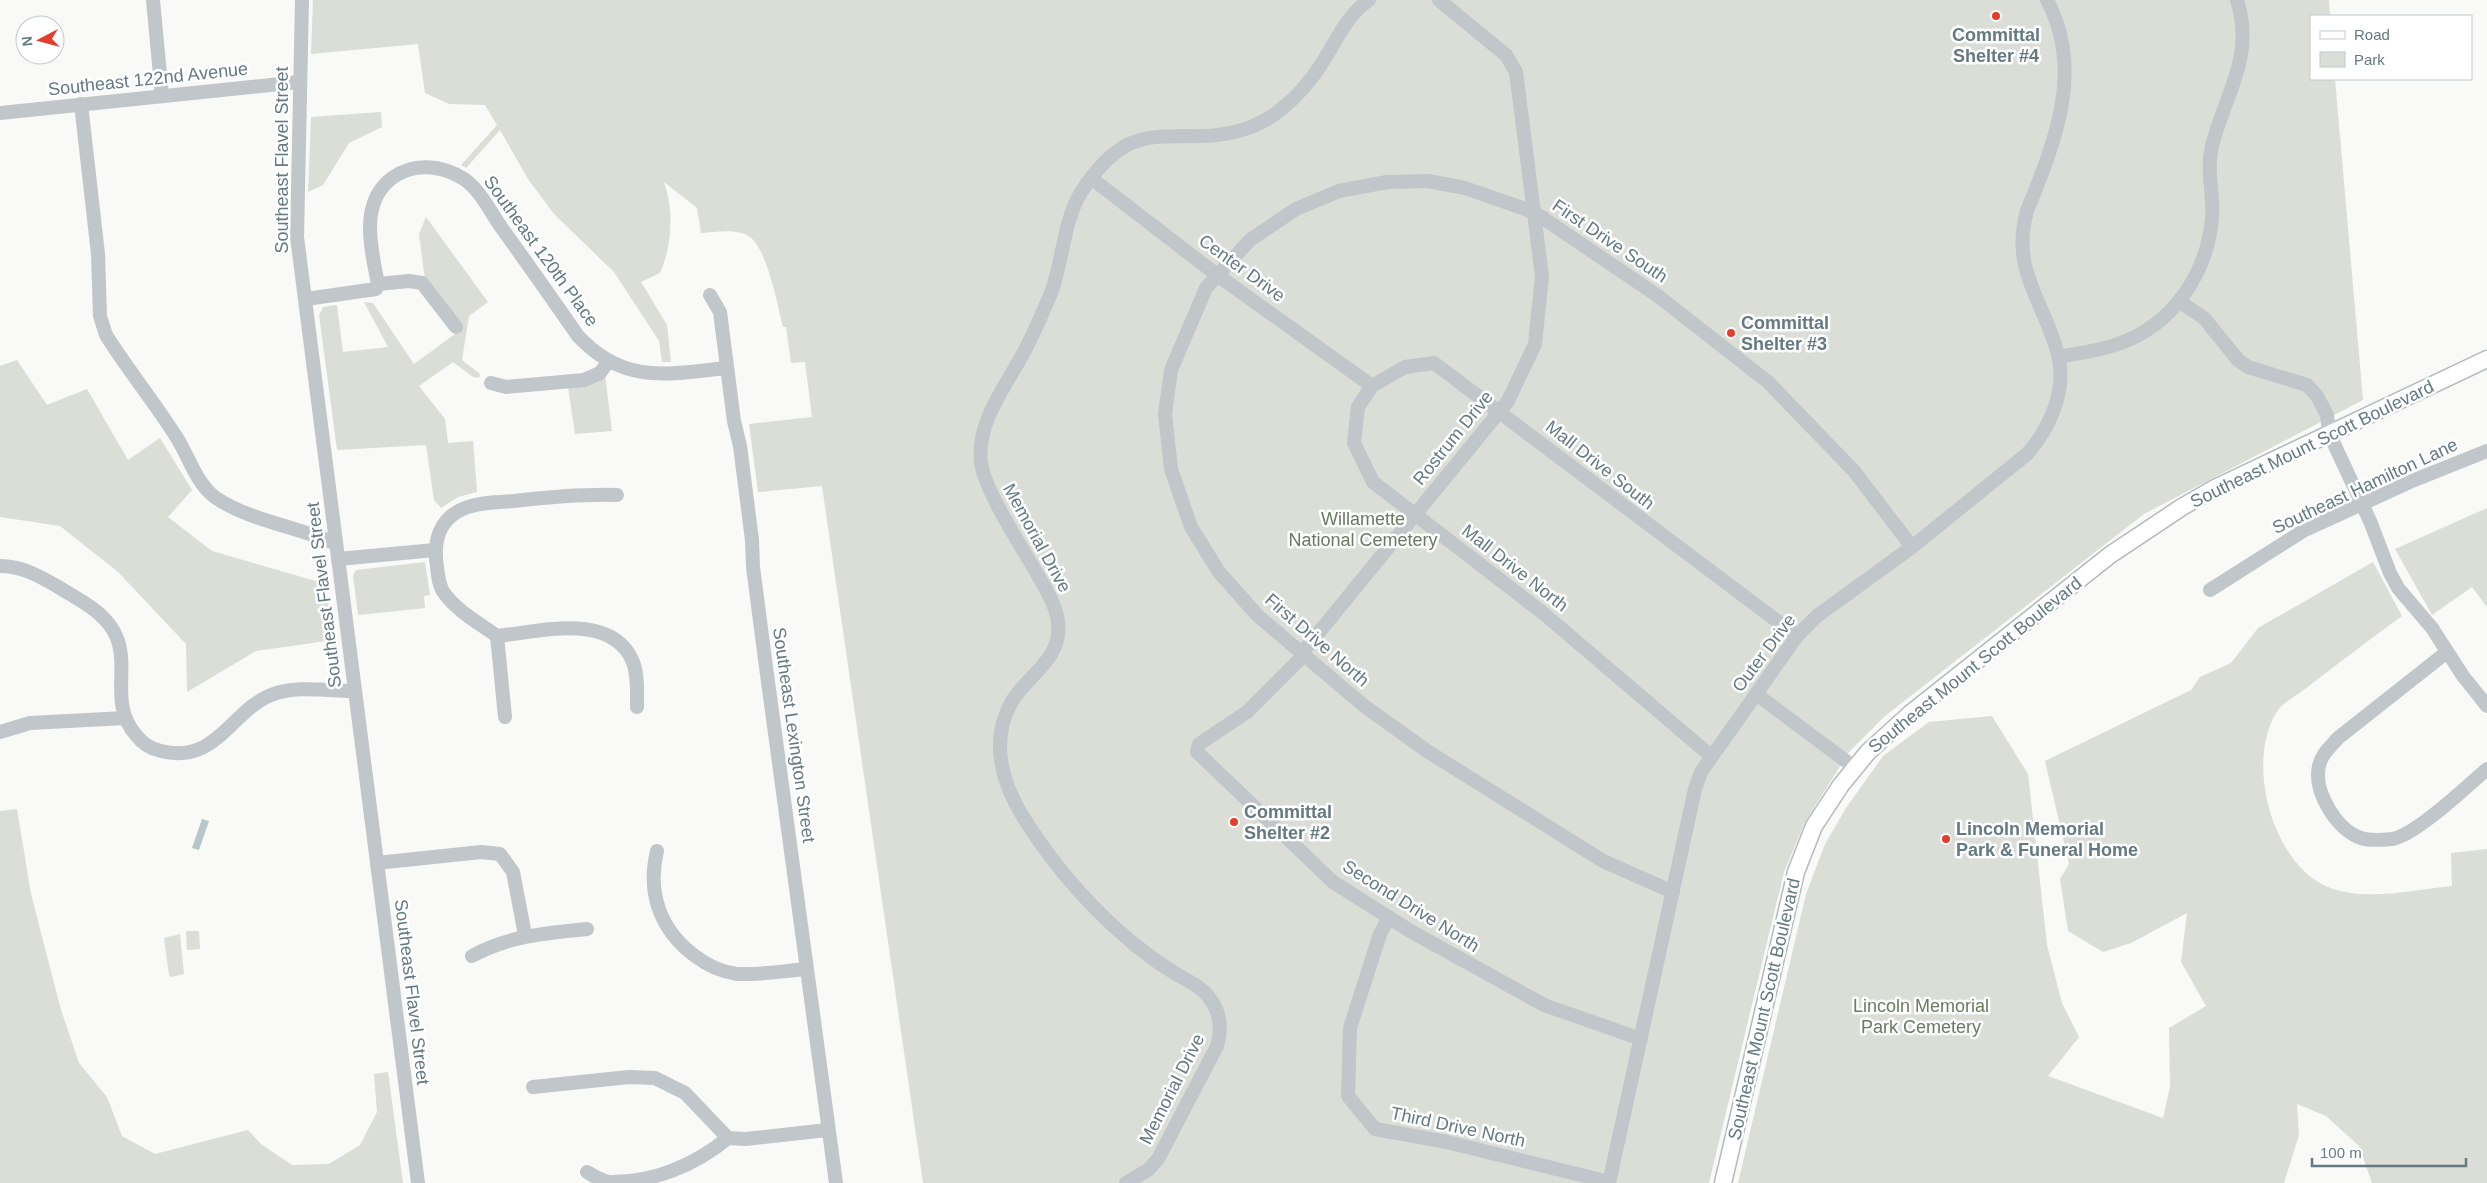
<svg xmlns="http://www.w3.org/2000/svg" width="2487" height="1183" viewBox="0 0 2487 1183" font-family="Helvetica,sans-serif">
<rect width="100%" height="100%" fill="#f9f9f7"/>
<!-- green -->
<g fill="#daded6">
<path d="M313,0H2329L2330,16H2311V79H2335L2363,400L2144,514L1885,716L1849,752L1805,822L1784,872L1709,1183H923L822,486L758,492L749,424L812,417L805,362L791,363L786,327H783C777,304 768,251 750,237C738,228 715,232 701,233L697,208L664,182C674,210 672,246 660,273L641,282L667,325L671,362H662L659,341L614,272L554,214L528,179L500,130L466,168L461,165L497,125L485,105L449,104L425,93L418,44L311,54Z"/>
<path d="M381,112L382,127L349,143L323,185L308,192L311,117Z"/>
<path d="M426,217L488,302L469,316L462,360L480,374L479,378L473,377L453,362L419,386L445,419L448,443L473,441L477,492L458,497L441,508L434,500L426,445L337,450L319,315L323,307L337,305L343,352L388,347L364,302L373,303L414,364L455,334L458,321L425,280L419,234Z"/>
<path d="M17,360L47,405L87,389L128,460L160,438L192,490L168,517L212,551L326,584L333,640L256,651L187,692L186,644L118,572L60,526L0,517V366Z"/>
<path d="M605,375L612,431L575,434L568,387Z"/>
<path d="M2487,508V607L2472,587L2432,615L2395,549Z"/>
<path d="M425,562L430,595L424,596L425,608L358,615L353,575L356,570Z"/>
<path d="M2373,562L2402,616C2369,640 2337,664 2305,689C2297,695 2284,702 2278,710C2244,760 2272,864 2328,887C2366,902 2413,890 2452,886L2451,853L2487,849V1183H2372L2359,1146L2326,1116L2297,1104L2299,1135L2284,1183H1738L1806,894L1825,844L1846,808L1883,756L1929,722L1992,716L2028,774L2047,945L2062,1003L2079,1037L2048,1076L2163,1118L2170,1087L2169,1028L2206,1006L2181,962L2187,913L2131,943L2103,952L2068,931L2060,879L2069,864L2045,761L2191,690L2200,677L2231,663L2258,628Z"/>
<path d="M17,809L31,894L61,1010L79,1063L107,1097L122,1136L155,1154L248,1130L261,1144L292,1165L329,1164L360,1145L377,1112L374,1074L388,1072L403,1183H0V811Z"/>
<path d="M186,931H199L200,949L187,950Z"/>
<path d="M180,934L184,974L171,977L169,975L164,938Z"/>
</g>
<!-- water -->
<path fill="#b7c6c8" d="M202,819L209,821L199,850L192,848Z"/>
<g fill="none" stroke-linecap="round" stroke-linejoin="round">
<defs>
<path id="major" d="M1723,1183L1796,872L1814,826L1841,785L1868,752L1911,713L2110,555L2182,507L2215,488L2487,359"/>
</defs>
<!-- major casing -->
<use href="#major" stroke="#b4babd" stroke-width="19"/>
<!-- minor -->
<g stroke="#c0c6c9" stroke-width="14">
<path d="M153,0L162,96"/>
<path d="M302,0L297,237L418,1183"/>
<path d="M1439,0L1506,55L1516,72L1542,276L1535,344L1508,401L1302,653L1299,660L1247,712L1199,744L1197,752L1333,882L1412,932L1544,1005L1641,1039"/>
<path d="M81,104L98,254L100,316L106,335C128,370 155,403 177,438C189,457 197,485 216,498C253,522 297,526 336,544"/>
<path d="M0,113L299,82"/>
<path d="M1091,178L1217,275L1372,386"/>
<path d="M378,284L409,281L422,283L456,327"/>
<path d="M710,295L720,312L734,421L740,446L752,540L753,567L766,667L836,1183"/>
<path d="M306,299L376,289L378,284C371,248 359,203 392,178C414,162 442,165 464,179C480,190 490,211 501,227C527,263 553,300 578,336C624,385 667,374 727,368"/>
<path d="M2180,302L2204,318L2238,360L2248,367L2307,385L2317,396L2327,415L2329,433L2370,521L2390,573L2398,588L2432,628L2463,676L2487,706"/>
<path d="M2059,357C2079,353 2099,351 2118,344C2173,325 2207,274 2212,218C2214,193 2206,171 2212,146C2225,94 2255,57 2237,0"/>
<path d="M491,383L506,387L584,380L600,373L608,362"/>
<path d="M617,495C583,494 549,497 514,501C498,502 480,502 465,508C439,518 433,542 437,567C438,576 439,586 444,593C457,611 479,623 497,636C539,632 612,611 633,662C638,675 637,692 637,707"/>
<path d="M338,559L435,550"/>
<path d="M0,566C23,566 41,577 60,588C79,600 101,610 113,630C133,663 107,702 136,735C142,743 151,749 161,751C216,765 231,711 271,695C295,685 329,691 354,691"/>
<path d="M2210,590L2303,531L2412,481L2487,451"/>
<path d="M497,636L505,717"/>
<path d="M2447,652L2338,738C2330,747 2321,755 2319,766C2313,792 2337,830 2361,838C2370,841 2382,840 2392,839C2416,835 2467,786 2487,769"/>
<path d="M1756,694L1854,767"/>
<path d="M0,732L30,723L125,718"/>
<path d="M1711,756L1543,613L1373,482L1354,443L1358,407L1372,386L1405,367L1434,363L1797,636"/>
<path d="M657,851C647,893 660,930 695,956C707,965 722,972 737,974C760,975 784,971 806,969"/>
<path d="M377,863L481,852L500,854L513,872L525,935"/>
<path d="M1673,892L1603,861L1427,751L1363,705L1258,616L1219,572L1191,527L1171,469L1165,414L1171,370L1206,288L1250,240L1296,209L1339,191L1387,182L1428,181L1465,188L1534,212L1658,296L1768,382L1854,471L1912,547"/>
<path d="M1389,917L1380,934L1350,1028L1348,1096L1375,1129L1447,1142L1609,1182"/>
<path d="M472,956C508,936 546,933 587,929"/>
<path d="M533,1087L629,1077L655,1078L685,1093L728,1138L746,1139L827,1130"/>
<path d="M587,1172C594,1176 602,1181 609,1182C653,1183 695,1165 728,1138"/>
<path d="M1126,1183L1148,1170L1158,1159L1217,1046C1222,1030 1221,1015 1211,1000C1202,986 1187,981 1173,972C1160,964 1146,954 1134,944C1094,911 1057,869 1029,826C1003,788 987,741 1014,698C1031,673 1062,658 1058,623C1057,608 1048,592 1040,579C1024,550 986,494 981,463C976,421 1007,385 1025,350C1035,331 1043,312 1051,293C1063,261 1063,224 1080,194C1092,175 1107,156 1127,145C1152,133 1175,137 1201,136C1228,136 1258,128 1279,111C1297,97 1312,80 1324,60C1337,39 1348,14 1369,0"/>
<path d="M1609,1183L1695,789L1701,772L1797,636L1817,616L1912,547L2027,454C2050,428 2067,390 2058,355C2045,302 2010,271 2027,211C2054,143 2085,72 2047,0"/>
</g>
<!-- major -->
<use href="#major" stroke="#fff" stroke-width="16"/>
</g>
<!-- markers -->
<g fill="#e43d2c" stroke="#fff" stroke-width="2">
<circle cx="1996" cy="16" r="5"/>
<circle cx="1731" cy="333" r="5"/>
<circle cx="1234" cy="822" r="5"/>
<circle cx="1946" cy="839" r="5"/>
</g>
<g text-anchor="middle" stroke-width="5" stroke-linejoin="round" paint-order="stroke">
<!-- poi labels -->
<g font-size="18" font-weight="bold" fill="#647982" stroke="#fff" text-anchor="start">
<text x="1996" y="41" text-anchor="middle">Committal<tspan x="1996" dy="21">Shelter #4</tspan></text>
<text x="1741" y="329">Committal<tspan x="1741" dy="21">Shelter #3</tspan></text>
<text x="1244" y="818">Committal<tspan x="1244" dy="21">Shelter #2</tspan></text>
<text x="1956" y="835">Lincoln Memorial<tspan x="1956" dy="21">Park &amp; Funeral Home</tspan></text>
</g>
<!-- street labels -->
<g font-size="18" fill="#647982" stroke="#fff">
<text transform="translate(148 79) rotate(-6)" y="6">Southeast 122nd Avenue</text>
<text transform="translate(282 160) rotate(-90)" y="6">Southeast Flavel Street</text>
<text transform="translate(1610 241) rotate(34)" y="6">First Drive South</text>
<text transform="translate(541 251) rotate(54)" y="6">Southeast 120th Place</text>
<text transform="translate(1242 268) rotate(36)" y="6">Center Drive</text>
<text transform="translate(1453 438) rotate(-51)" y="6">Rostrum Drive</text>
<text transform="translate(2312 444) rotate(-26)" y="6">Southeast Mount Scott Boulevard</text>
<text transform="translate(1600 465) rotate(38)" y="6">Mall Drive South</text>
<text transform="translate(2365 486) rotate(-25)" y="6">Southeast Hamilton Lane</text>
<text transform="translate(1037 538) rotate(61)" y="6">Memorial Drive</text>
<text transform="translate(1515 568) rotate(38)" y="6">Mall Drive North</text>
<text transform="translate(324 595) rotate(-97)" y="6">Southeast Flavel Street</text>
<text transform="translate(1317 640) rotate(41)" y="6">First Drive North</text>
<text transform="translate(1764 653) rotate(-53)" y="6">Outer Drive</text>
<text transform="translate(1975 665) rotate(-39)" y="6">Southeast Mount Scott Boulevard</text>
<text transform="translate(794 735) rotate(82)" y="6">Southeast Lexington Street</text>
<text transform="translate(1411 906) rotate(32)" y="6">Second Drive North</text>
<text transform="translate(412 992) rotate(83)" y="6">Southeast Flavel Street</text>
<text transform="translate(1764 1009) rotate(-77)" y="6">Southeast Mount Scott Boulevard</text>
<text transform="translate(1172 1089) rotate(-63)" y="6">Memorial Drive</text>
<text transform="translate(1458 1127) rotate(12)" y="6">Third Drive North</text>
</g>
<!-- park labels -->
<g font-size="18" fill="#6a7a63" stroke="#fff">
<text x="1363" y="525">Willamette<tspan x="1363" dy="21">National Cemetery</tspan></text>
<text x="1921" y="1012">Lincoln Memorial<tspan x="1921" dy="21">Park Cemetery</tspan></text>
</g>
</g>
<!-- legend -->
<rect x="2310" y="15" width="162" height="65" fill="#ffffff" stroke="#c1c9cd"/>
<rect x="2320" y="31" width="25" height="8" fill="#ffffff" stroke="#c1c9cd"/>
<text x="2354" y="40" font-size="15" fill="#647982">Road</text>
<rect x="2320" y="52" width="25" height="15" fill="#daded6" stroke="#c1c9cd"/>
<text x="2354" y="65" font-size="15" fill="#647982">Park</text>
<!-- north arrow -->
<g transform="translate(40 40) rotate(264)"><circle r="24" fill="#ffffff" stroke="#c1c9cd"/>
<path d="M0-4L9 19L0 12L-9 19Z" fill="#e43d2c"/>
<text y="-8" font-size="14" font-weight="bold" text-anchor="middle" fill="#647982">N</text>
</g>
<!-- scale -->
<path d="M2312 1158v8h154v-8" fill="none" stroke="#647982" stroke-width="2.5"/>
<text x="2320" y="1158" font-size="15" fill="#647982" stroke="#ffffff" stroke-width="4" paint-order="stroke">100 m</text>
</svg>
